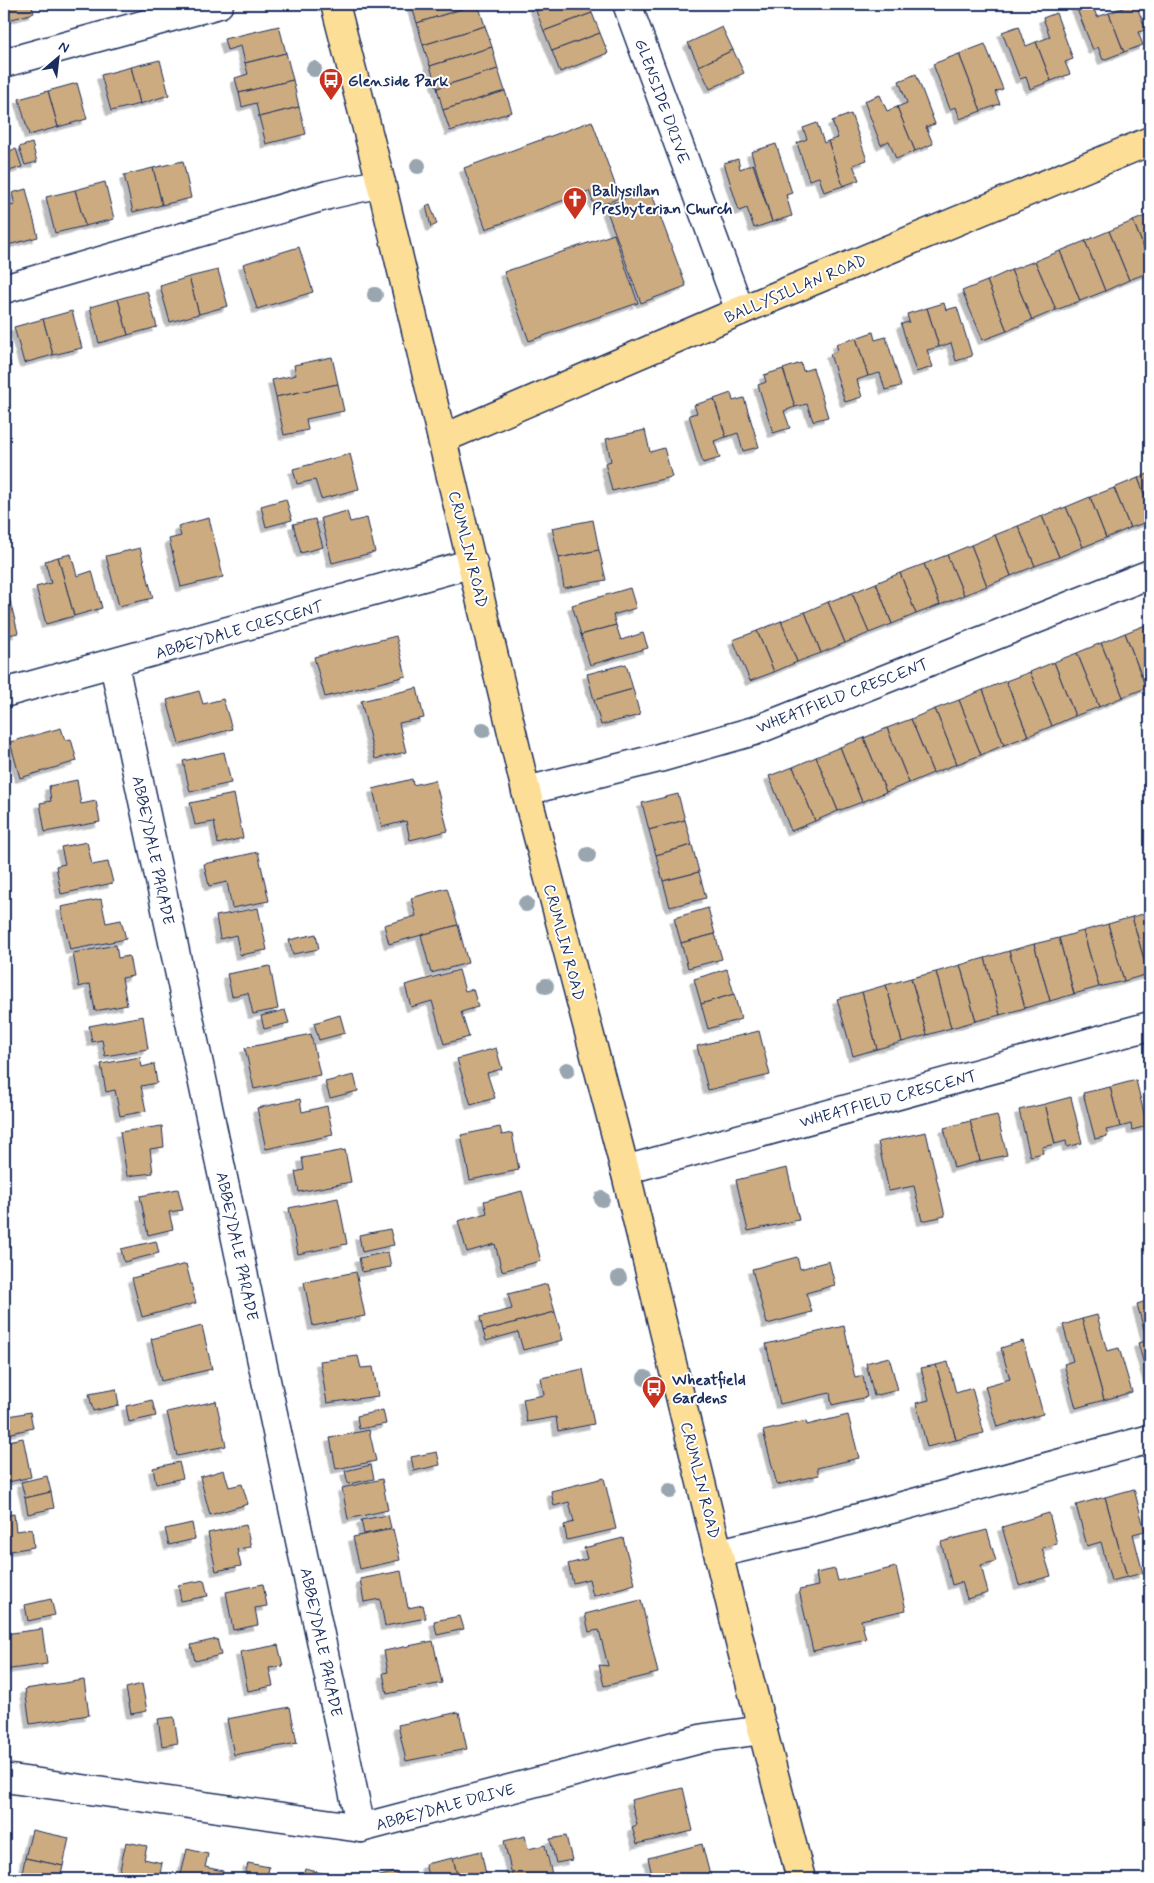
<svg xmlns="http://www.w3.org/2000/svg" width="1154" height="1883" viewBox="0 0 1154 1883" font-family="Mynerve,sans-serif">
<defs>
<filter id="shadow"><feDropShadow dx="-4.5" dy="4.5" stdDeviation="0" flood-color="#0004"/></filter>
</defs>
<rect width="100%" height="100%" fill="#fff"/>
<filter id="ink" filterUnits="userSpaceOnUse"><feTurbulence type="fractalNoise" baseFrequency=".02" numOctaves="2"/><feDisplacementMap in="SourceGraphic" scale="10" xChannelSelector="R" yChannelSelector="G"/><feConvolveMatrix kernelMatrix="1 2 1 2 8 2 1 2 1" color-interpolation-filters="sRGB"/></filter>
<g filter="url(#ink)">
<!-- building -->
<g fill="#cdab80" stroke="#1b2f5e" filter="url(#shadow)">
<path d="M4,4H31L34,13L5,21Z"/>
<path d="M411,4H478L417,23Z"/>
<path d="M478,4L485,26L423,45L417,23Z"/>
<path d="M533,4H554L536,11Z"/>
<path d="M554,4H588L592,13L544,31L536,11Z"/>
<path d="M1075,4H1092L1097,17L1109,13L1124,52L1103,60L1098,47L1093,50Z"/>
<path d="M1121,4H1136L1146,30L1138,32L1143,45L1124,52L1109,13L1123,8Z"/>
<path d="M592,13L600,33L552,51L544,31Z"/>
<path d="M1056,13L1073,59L1065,62L1070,74L1051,81L1036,42L1050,37L1043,18Z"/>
<path d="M279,26L286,53L245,63L241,46L227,50L224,39Z"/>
<path d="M485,26L492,47L430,66L423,45Z"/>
<path d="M1019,26L1026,46L1036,42L1051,81L1030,89L1026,77L1020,79L1002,32Z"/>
<path d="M722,27L733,50L699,66L688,43Z"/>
<path d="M600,33L608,53L560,72L552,51Z"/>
<path d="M985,44L1003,89L995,92L1000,104L981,111L959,54Z"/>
<path d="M492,47L498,69L437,88L430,66Z"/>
<path d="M733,50L744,73L710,89L699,66Z"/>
<path d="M286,53L293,80L239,93L235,78L248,74L245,63Z"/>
<path d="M959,54L981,111L960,119L956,107L950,109L933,64Z"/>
<path d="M160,60L169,95L140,104L131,67Z"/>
<path d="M131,67L140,104L111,111L101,75Z"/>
<path d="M498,69L505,91L443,110L437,88Z"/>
<path d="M916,74L935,124L926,127L933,144L915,151L897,107L907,103L899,81Z"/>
<path d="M293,80L299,107L259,117L256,103L242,107L239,93Z"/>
<path d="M77,83L87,119L58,127L48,91Z"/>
<path d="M48,91L58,127L29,135L19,99Z"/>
<path d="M505,91L512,112L450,131L443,110Z"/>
<path d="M880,95L887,111L897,107L915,151L896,159L889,141L881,145L864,101Z"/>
<path d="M299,107L306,134L266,144L259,117Z"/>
<path d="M851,114L867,160L853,165L859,180L843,186L828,141L838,138L832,121Z"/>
<path d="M592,121L620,198L595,207L589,191L486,229L464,168Z"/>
<path d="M817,123L824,143L828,141L843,186L824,192L819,177L809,180L797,143L807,139L803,128Z"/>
<path d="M32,143L37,162L25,165L19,147Z"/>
<path d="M776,144L792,193L786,195L792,216L772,222L751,152Z"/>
<path d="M16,149L22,167L9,171L4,152Z"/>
<path d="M738,159L740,169L753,164L772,222L754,228L747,208L739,211L724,163Z"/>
<path d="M183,161L191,198L162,205L153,168Z"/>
<path d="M153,168L162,205L133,212L124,175Z"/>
<path d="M105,182L114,219L85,226L75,190Z"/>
<path d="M26,189L38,237L8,245L4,227V207L15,205L12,193Z"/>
<path d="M650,189L686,286L641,303L605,206Z"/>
<path d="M75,190L85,226L55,233L46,197Z"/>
<path d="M430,204L437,224L431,227L426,206Z"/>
<path d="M1150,214V263L1133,221Z"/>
<path d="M1133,221L1150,263V272L1129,280L1109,231Z"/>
<path d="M1109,231L1129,280L1105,291L1085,241Z"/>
<path d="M614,234L638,303L529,341L504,272Z"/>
<path d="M1085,241L1105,291L1080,301L1060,251Z"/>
<path d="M299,247L313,292L257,309L243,264Z"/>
<path d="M1060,251L1080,301L1056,310L1035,261Z"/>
<path d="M1035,261L1056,310L1032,320L1011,270Z"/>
<path d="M218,270L228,306L199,314L189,277Z"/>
<path d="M1011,270L1032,320L1007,331L987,281Z"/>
<path d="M189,277L199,314L170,322L160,286Z"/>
<path d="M987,281L1007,331L983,340L962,291Z"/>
<path d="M147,291L157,327L128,335L118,299Z"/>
<path d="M118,299L128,335L99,343L90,307Z"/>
<path d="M944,303L946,310L957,307L972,356L956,361L951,343L939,347L927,308Z"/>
<path d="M927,308L939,347L927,350L933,367L916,372L901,324L909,322L907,314Z"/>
<path d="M72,311L82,348L53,355L43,319Z"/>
<path d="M43,319L53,355L24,363L14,327Z"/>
<path d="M873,332L875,340L886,337L901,386L885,390L880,373L868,376L856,338Z"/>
<path d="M856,338L868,376L857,380L862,397L845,402L830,354L838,351L836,344Z"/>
<path d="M4,339L11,367L4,369Z"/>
<path d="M332,357L338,384L276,397L272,380L296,375L294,365Z"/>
<path d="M801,363L803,371L813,368L828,417L813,421L807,404L795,407L783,369Z"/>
<path d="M783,369L795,407L784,411L790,428L773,433L758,385L766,382L764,375Z"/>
<path d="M338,384L344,411L306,419L308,430L284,435L276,397Z"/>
<path d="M731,393L733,401L744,398L759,447L743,451L738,433L726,437L714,399Z"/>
<path d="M714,399L726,437L714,441L720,458L703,463L689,415L697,413L694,405Z"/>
<path d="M645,430L650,452L664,448L672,477L612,491L605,463L611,461L606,439Z"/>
<path d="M350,454L359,489L321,499L315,480L297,484L293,469Z"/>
<path d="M1150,473V510L1138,478Z"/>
<path d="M1138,478L1150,510V521L1130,528L1114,488Z"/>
<path d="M1114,488L1130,528L1106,538L1090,497Z"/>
<path d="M1090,497L1106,538L1083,547L1066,507Z"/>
<path d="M286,499L292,520L266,527L261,506Z"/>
<path d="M1066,507L1083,547L1059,557L1042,516Z"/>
<path d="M347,511L350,522L367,518L375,552L332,563L321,518Z"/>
<path d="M1042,516L1059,557L1035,566L1018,526Z"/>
<path d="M209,518L223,577L181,587L169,539L181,536L178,526Z"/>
<path d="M315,519L323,547L301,553L293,524Z"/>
<path d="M593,520L599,550L559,558L552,528Z"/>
<path d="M1018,526L1035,566L1011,576L995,535Z"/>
<path d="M995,535L1011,576L987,586L971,545Z"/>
<path d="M971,545L987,586L964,595L947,555Z"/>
<path d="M140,548L153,598L119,606L106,556Z"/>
<path d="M599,550L606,580L564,588L559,558Z"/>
<path d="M71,554L77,576L92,571L102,608L74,616L58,557Z"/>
<path d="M947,555L964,595L940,605L924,564Z"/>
<path d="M58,557L74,616L46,624L36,587L51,583L45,561Z"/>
<path d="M924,564L940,605L916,614L900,573Z"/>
<path d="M900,573L916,614L892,624L876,583Z"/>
<path d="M876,583L892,624L869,633L852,593Z"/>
<path d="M7,588L18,633L4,636V589Z"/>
<path d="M630,588L636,608L613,615L616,625L581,635L572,605Z"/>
<path d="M852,593L869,633L845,643L828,602Z"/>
<path d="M828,602L845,643L821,653L805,612Z"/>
<path d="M805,612L821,653L797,662L781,621Z"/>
<path d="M781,621L797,662L774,672L757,631Z"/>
<path d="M1148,624L1150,687L1146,688L1125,633Z"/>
<path d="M616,625L621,640L643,633L648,648L590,665L581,635Z"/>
<path d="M757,631L774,672L750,681L733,640Z"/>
<path d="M1125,633L1146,688L1123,697L1101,643Z"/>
<path d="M396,636L406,676L325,697L314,657Z"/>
<path d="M1101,643L1123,697L1099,707L1077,653Z"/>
<path d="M1077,653L1099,707L1075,716L1054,662Z"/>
<path d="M1054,662L1075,716L1052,726L1030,672Z"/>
<path d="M626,664L633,689L594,700L587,674Z"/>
<path d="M1030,672L1052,726L1028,736L1006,681Z"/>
<path d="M1006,681L1028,736L1004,745L983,690Z"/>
<path d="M417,688L424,718L399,723L406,752L375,759L361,701Z"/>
<path d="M633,689L640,715L601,725L594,700Z"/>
<path d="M983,690L1004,745L981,755L959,700Z"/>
<path d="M199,691L203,704L223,699L232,729L179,744L167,700Z"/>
<path d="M959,700L981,755L957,764L935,709Z"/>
<path d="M935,709L957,764L933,773L911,719Z"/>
<path d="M911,719L933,773L909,783L887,728Z"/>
<path d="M61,728L65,740L71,739L77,761L20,778L10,742Z"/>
<path d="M887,728L909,783L886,792L864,738Z"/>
<path d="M864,738L886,792L862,802L840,747Z"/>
<path d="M840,747L862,802L838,811L816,757Z"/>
<path d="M224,752L231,783L190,792L183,761Z"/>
<path d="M816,757L838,811L815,821L793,767Z"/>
<path d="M793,767L815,821L791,831L769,776Z"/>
<path d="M412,779L413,785L435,780L448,831L410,840L406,821L382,827L373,789Z"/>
<path d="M77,780L81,804L96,801L100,822L45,832L40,803L51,801L49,786Z"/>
<path d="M234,794L243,838L218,844L214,822L195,825L190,803Z"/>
<path d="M678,794L685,820L649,830L642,803Z"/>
<path d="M685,820L692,845L656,855L649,830Z"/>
<path d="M87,842L92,865L108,862L113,883L61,894L56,866L65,864L61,847Z"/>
<path d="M692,845L699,872L663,881L656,855Z"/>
<path d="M258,852L269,901L232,908L227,882L209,886L204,864Z"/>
<path d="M699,872L706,898L670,907L663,881Z"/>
<path d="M447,888L458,925L389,944L384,925L416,916L411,898Z"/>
<path d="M101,899L106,923L121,920L126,939L70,950L61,907Z"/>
<path d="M258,908L267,950L240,955L236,935L220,939L216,916Z"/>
<path d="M708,908L715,934L681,943L674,918Z"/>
<path d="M1150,912V973L1148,974L1132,917Z"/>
<path d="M1132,917L1148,974L1124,981L1108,924Z"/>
<path d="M1108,924L1124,981L1099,987L1083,931Z"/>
<path d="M458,925L468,963L431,973L421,935Z"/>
<path d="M1083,931L1099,987L1074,994L1059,938Z"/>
<path d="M316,934L319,949L293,954L289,940Z"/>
<path d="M715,934L722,959L688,968L681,943Z"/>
<path d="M1059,938L1074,994L1050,1001L1034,944Z"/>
<path d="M1034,944L1050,1001L1025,1008L1009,951Z"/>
<path d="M116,945L118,958L129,956L133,976L122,978L127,1005L95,1011L90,984L79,987L73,953Z"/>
<path d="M1009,951L1025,1008L1000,1015L985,958Z"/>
<path d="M985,958L1000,1015L976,1021L960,965Z"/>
<path d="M960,965L976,1021L951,1028L936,972Z"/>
<path d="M270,966L278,1009L253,1014L248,993L232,996L227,974Z"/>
<path d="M727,969L734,994L701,1004L694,979Z"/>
<path d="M459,970L465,991L473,989L478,1007L461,1012L469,1037L444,1044L432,1001L411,1007L405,985Z"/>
<path d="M936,972L951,1028L927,1035L911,978Z"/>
<path d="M911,978L927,1035L902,1042L886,985Z"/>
<path d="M886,985L902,1042L877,1049L862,992Z"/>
<path d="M862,992L877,1049L853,1056L837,999Z"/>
<path d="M734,994L741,1019L708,1029L701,1004Z"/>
<path d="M285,1010L289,1023L264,1029L261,1016Z"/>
<path d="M340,1015L345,1033L319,1040L314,1023Z"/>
<path d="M143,1016L148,1049L105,1056L102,1040L92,1042L89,1026Z"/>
<path d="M759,1031L770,1075L708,1090L697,1046Z"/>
<path d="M311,1034L320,1075L254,1089L245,1048Z"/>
<path d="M496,1048L502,1069L487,1073L495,1098L471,1105L457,1059Z"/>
<path d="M140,1057L142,1067L154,1064L157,1083L141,1086L146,1111L120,1116L115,1090L106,1092L101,1064Z"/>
<path d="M354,1075L358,1091L330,1098L325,1082Z"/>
<path d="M1136,1080L1147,1126L1132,1130L1131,1124L1120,1127L1110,1087Z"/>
<path d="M1110,1087L1120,1127L1106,1130L1108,1136L1095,1139L1083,1093Z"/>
<path d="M1071,1097L1082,1143L1067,1147L1066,1141L1055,1144L1045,1104Z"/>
<path d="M300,1099L302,1112L327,1106L333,1135L266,1149L257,1108Z"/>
<path d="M1045,1104L1055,1144L1042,1147L1043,1153L1030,1156L1019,1110Z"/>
<path d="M997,1115L1007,1155L980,1161L970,1121Z"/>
<path d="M970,1121L980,1161L954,1168L944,1128Z"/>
<path d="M162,1126L164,1147L150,1149L153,1173L127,1176L120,1132Z"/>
<path d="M500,1127L502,1135L512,1133L519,1170L470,1180L461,1135Z"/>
<path d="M926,1132L945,1216L922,1221L914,1186L889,1191L878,1142Z"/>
<path d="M345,1150L351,1182L299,1192L295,1172L304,1170L302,1158Z"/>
<path d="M787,1168L799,1220L748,1231L736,1180Z"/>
<path d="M178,1189L183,1210L169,1212L173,1229L148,1235L140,1196Z"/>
<path d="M522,1191L541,1261L502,1271L495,1244L467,1252L458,1221L487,1213L484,1201Z"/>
<path d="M338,1198L347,1244L298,1254L289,1208Z"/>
<path d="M390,1229L394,1245L362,1252L359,1235Z"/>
<path d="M156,1241L159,1253L124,1262L121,1249Z"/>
<path d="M388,1252L391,1267L362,1272L359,1258Z"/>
<path d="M797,1257L800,1269L829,1261L835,1285L806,1293L812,1312L767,1324L752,1269Z"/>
<path d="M186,1264L196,1303L142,1317L132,1278Z"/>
<path d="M356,1272L365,1316L313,1326L304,1282Z"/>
<path d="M547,1284L555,1312L483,1331L480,1317L512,1309L508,1294Z"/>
<path d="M1150,1300V1386L1138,1343L1147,1341L1137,1304Z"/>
<path d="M555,1312L563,1340L523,1350L518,1332L486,1341L483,1331Z"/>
<path d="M1097,1315L1107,1351L1119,1348L1132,1392L1104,1400L1082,1319Z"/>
<path d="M1082,1319L1104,1400L1076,1408L1064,1364L1073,1361L1063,1325Z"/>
<path d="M202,1326L212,1369L161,1381L151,1339Z"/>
<path d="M844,1326L855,1378L863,1376L867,1397L832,1405L830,1393L780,1404L766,1344Z"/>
<path d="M1023,1341L1043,1414L997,1427L985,1386L1010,1379L1001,1348Z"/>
<path d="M358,1356L361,1368L373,1367L378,1396L327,1403L320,1361Z"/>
<path d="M889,1357L898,1390L874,1396L866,1363Z"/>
<path d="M948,1362L956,1393L972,1388L984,1433L956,1440L936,1365Z"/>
<path d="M936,1365L956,1440L927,1447L916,1403L929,1400L921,1368Z"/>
<path d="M583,1369L594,1424L558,1431L556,1417L527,1422L523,1399L544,1395L541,1378Z"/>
<path d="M116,1389L119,1405L93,1411L89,1394Z"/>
<path d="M152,1400L156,1416L129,1422L126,1406Z"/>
<path d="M216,1401L226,1446L177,1456L167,1412Z"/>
<path d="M383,1410L386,1424L359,1429L357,1416Z"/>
<path d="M30,1412L33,1428L7,1434L4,1417Z"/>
<path d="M848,1415L859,1458L817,1468L819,1475L777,1485L763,1431L806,1421L807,1425Z"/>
<path d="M369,1430L376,1461L336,1469L330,1438Z"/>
<path d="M23,1438L31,1477L4,1483V1442Z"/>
<path d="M437,1452L440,1465L414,1471L411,1457Z"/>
<path d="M179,1462L183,1478L156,1484L153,1468Z"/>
<path d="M371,1465L374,1479L348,1484L345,1471Z"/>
<path d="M224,1470L229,1487L242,1484L248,1504L210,1515L200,1477Z"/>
<path d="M47,1476L51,1492L25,1498L21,1482Z"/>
<path d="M604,1478L616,1529L567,1540L564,1525L574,1522L569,1502L554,1506L551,1491Z"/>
<path d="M382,1479L388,1510L348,1519L342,1488Z"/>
<path d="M1134,1489L1145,1531L1133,1534L1143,1573L1127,1577L1105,1497Z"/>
<path d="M51,1492L54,1508L28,1514L25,1498Z"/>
<path d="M1105,1497L1127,1577L1111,1581L1101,1542L1087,1546L1076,1505Z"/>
<path d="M1049,1513L1057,1544L1042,1548L1051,1576L1019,1585L1002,1527Z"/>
<path d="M14,1514L16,1531L32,1529L34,1547L4,1552V1516Z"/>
<path d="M388,1515L391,1528L364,1534L361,1520Z"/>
<path d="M192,1523L195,1539L169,1545L165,1529Z"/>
<path d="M246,1525L251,1547L237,1549L241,1566L216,1571L208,1533Z"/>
<path d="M393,1529L400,1560L360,1569L353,1537Z"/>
<path d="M987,1530L996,1561L981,1565L988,1593L967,1599L962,1582L952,1585L941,1542Z"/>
<path d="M623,1538L635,1584L593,1596L589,1579L573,1583L568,1564L587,1559L584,1548Z"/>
<path d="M896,1567L906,1610L861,1620L866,1639L813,1651L799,1590L818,1586L816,1573L835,1569L838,1581Z"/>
<path d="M401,1571L408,1608L423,1605L426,1618L385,1626L380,1599L364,1602L360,1579Z"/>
<path d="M204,1580L208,1596L181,1601L178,1585Z"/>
<path d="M263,1584L267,1606L255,1608L258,1625L233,1630L226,1592Z"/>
<path d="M51,1599L55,1615L28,1621L25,1605Z"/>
<path d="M641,1600L658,1673L604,1686L599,1665L608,1666L599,1630L589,1632L585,1614Z"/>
<path d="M460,1616L464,1629L437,1635L434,1621Z"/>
<path d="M42,1629L47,1664L4,1670V1634Z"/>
<path d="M217,1639L221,1655L195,1661L191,1645Z"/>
<path d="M433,1641L442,1683L387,1694L383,1673L388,1672L384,1651Z"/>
<path d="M278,1645L283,1666L269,1668L273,1686L248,1691L240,1652Z"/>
<path d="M84,1680L89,1715L30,1724L25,1689Z"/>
<path d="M142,1684L147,1711L131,1714L126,1688Z"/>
<path d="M290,1707L297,1743L234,1755L227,1719Z"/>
<path d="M459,1712L467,1749L406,1761L398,1725Z"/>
<path d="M174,1717L178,1743L162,1746L158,1719Z"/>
<path d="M683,1788L693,1831L637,1844L632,1827L637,1825L631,1800Z"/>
<path d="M32,1830L69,1838L63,1866L25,1858Z"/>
<path d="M525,1836L528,1849L545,1845L553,1879H513L504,1841Z"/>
<path d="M566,1836L572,1860L556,1863L550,1839Z"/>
<path d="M126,1842L147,1846L144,1859L162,1863L159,1879H118Z"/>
<path d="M702,1844L711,1879H653L648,1858Z"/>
<path d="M187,1849L208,1854L205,1867L223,1871L221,1879H180Z"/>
<path d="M481,1851L487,1879H458L453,1858Z"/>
<path d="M25,1858L63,1866L60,1879H21Z"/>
<path d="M453,1858L458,1879H429L425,1864Z"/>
<path d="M248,1863L269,1867L267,1879H244Z"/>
<path d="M305,1869L326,1874L324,1879H302Z"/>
<path d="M396,1872L398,1879H368Z"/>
</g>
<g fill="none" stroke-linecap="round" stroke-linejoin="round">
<defs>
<g id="minor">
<path d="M627,4L740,311"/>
<path d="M4,63L219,4"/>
<path d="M4,289L328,195L381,183"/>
<path d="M114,664L361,1828"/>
<path d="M4,693L473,563"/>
<path d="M526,791L659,758L754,731L1150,574"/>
<path d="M625,1170L1150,1026"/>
<path d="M719,1553L803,1533L1150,1439"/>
<path d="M4,1778L361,1828L704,1738L763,1730"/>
</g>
<path id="primary" d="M335,4L381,183L442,439"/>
<path id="trunk" d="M801,1879L741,1647L625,1170L526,791L442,439L740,311L1150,141"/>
</defs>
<!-- minor casing -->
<use href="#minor" stroke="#1b2f5e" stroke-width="31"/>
<!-- primary casing -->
<use href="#primary" stroke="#1b2f5e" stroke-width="31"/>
<!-- trunk casing -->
<use href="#trunk" stroke="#1b2f5e" stroke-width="31"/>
<!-- minor -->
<use href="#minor" stroke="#fff" stroke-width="28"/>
<!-- primary -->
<use href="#primary" stroke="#fdde96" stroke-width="28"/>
<!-- trunk -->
<use href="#trunk" stroke="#fdde96" stroke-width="28"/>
</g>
<!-- trees -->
<g fill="#99a6b0">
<circle cx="314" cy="69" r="8"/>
<circle cx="418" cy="166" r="8"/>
<circle cx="375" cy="295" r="8"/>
<circle cx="483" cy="730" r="8"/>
<circle cx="588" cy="855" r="8"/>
<circle cx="526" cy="904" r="8"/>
<circle cx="546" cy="986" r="8"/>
<circle cx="567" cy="1070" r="8"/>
<circle cx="602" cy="1199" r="8"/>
<circle cx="619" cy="1278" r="8"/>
<circle cx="645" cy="1378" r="8"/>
<circle cx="670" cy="1491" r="8"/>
</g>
</g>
<!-- icons -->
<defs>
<symbol id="bus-pin" viewBox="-11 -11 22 30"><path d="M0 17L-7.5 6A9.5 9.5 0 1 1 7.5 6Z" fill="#c8321e" stroke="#fff"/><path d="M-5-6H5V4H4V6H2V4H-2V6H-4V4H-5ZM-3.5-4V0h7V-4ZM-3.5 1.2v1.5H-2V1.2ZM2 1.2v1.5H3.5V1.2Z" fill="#fff"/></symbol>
<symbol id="church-pin" viewBox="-11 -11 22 30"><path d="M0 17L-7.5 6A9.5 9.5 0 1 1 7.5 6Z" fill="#c8321e" stroke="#fff"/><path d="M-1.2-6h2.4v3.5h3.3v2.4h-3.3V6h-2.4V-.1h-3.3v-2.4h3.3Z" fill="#fff"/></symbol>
</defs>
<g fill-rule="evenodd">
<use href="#bus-pin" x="317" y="66" width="28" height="38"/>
<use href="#church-pin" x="561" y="185" width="28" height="38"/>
<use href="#bus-pin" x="640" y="1374" width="28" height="38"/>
</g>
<g text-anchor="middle" stroke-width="4" stroke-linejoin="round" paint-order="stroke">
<!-- poi labels -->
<g font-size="16" font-weight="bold" fill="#1b2f5e" stroke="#fff" text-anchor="start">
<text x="348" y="86">Glenside Park</text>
<text x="592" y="196">Ballysillan<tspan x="592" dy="18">Presbyterian Church</tspan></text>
<text x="672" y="1385">Wheatfield<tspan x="672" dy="18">Gardens</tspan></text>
</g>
<!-- street labels -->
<g font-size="16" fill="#1b2f5e" stroke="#fff">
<text transform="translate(663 101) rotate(70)" y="6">GLENSIDE DRIVE</text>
<text transform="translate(795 288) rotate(-23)" y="6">BALLYSILLAN ROAD</text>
<text transform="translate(469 549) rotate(76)" y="6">CRUMLIN ROAD</text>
<text transform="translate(239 629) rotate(-16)" y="6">ABBEYDALE CRESCENT</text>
<text transform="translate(842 695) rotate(-21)" y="6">WHEATFIELD CRESCENT</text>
<text transform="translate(154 850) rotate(78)" y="6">ABBEYDALE PARADE</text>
<text transform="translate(565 942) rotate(75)" y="6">CRUMLIN ROAD</text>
<text transform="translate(888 1098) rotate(-15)" y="6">WHEATFIELD CRESCENT</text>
<text transform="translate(238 1246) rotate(78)" y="6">ABBEYDALE PARADE</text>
<text transform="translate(701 1480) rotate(76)" y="6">CRUMLIN ROAD</text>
<text transform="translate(322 1642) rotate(78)" y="6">ABBEYDALE PARADE</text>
<text transform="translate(445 1806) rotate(-15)" y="6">ABBEYDALE DRIVE</text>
</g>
</g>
<!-- margin -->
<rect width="1154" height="1883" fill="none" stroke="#fff" stroke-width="20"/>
<rect x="10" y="10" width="1134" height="1863" fill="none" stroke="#1b2f5e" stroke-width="2" filter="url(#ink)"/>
<!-- north arrow -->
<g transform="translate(58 58) rotate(28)" stroke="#ffffff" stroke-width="4" paint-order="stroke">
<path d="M0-4L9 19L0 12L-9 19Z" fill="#1b2f5e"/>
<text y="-8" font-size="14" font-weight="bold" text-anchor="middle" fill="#1b2f5e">N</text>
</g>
</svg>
